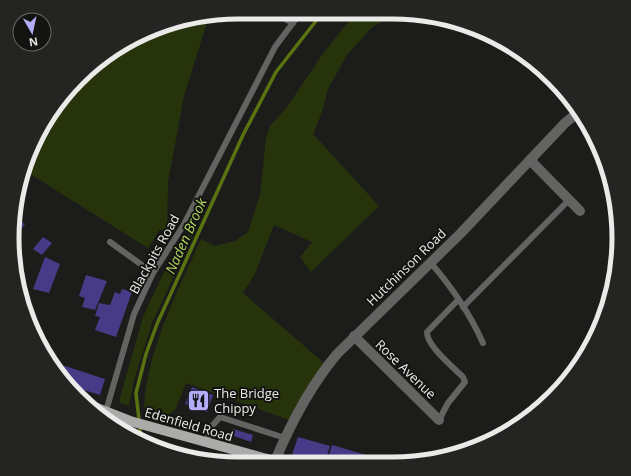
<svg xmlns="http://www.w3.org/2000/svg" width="631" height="476" viewBox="0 0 631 476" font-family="'Open Sans',sans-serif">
<rect width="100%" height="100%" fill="#1c1d1a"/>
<!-- green -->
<g fill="#27340b">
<path d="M356,12H398L371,28L347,55L328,89L322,112L313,134L379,206L311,272L300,257L312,242L274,225L255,274L243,293L325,364L292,421L186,383L176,408L169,415L144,409C147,349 177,293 201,239L215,246L235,241L248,232L260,194L266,139L270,126L287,107L322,55Z"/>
<path d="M209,16L184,96L168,182L167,234L160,229L148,248L24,170L35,138L42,129L58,134L43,128L78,78L125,42L179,20Z"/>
<path d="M188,234L193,236L152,323L134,380L129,406L120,403V398L143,317L162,276Z"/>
</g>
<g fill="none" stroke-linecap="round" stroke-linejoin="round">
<!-- stream -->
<path stroke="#58730f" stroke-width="3.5" d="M191,457L141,438L136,393L146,354L157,324L243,135L276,72L323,12"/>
</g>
<!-- building -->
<g fill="#473a86">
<path d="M15,218L25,224L16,237L14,236Z"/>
<path d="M43,237L52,243L42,255L33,249Z"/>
<path d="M45,257L60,264L49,293L33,289Z"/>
<path d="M86,275L107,281L95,310L82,307L85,298L79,296Z"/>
<path d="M122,289L132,292L116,337L95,330L100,317L95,316L99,303L110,305L115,292L120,294Z"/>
<path d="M56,363L105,379L100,395L74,387L54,368Z"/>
<path d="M192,387L213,395L207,412L185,404Z"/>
<path d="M233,429L253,435L251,442L231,435Z"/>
<path d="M298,437L330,446L325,462H316L292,455Z"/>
<path d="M332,445L383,460L388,462L327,461Z"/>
</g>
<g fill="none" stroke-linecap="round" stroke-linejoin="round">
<!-- lane -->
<g stroke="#636362" stroke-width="6">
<path d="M272,12L293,23"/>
<path d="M110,242L153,273"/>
<path d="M430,262C451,286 470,314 483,343"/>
<path d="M463,307L569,200"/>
<path d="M106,411L134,314L153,273L183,226L275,47L301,12"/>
<path d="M439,420L448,403L465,382L463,377C453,367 426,345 427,332L458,300"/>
<path d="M206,442L212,426L220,417L285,438"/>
</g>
<!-- street -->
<g stroke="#636362" stroke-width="10">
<path d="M530,160L580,211"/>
<path d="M354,336L439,420"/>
<path d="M275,461C290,425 312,384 337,354L460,234L565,123L580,111"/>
</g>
<!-- primary -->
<path stroke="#abacaa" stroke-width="10" d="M94,407L130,421L278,462"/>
</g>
<!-- icons -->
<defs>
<symbol id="restaurant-square" viewBox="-11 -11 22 22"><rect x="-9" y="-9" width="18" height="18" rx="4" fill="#b3adf9" stroke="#131311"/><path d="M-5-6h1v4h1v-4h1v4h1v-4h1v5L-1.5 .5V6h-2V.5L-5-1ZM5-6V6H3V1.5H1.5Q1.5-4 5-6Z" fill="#111"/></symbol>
</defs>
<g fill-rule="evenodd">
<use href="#restaurant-square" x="186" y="388" width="25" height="25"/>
</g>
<g text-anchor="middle" stroke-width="4" stroke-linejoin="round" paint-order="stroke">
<!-- street labels -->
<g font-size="13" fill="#eaeae9" stroke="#131311">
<text transform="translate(154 254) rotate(-61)" y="5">Blackpits Road</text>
<text transform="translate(406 267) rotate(-44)" y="5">Hutchinson Road</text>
<text transform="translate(406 369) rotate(44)" y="5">Rose Avenue</text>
<text transform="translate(189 424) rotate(16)" y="5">Edenfield Road</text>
</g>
<!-- poi labels -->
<g font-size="13" fill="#eaeae9" stroke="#131311" text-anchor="start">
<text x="214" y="398">The Bridge<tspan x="214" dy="15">Chippy</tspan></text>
</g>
<!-- water labels -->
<g font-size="14" font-style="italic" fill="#b0d65f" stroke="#131311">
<text transform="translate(186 236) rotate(-66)" y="5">Naden Brook</text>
</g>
</g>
<!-- crop -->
<path d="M0 0H631V476H0ZM238 19H393A219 219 0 0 1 612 238V238A219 219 0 0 1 393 457H238A219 219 0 0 1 19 238V238A219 219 0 0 1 238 19Z" fill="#242422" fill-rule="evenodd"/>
<path fill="none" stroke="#eaeae9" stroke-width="5" d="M238 19H393A219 219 0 0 1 612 238V238A219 219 0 0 1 393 457H238A219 219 0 0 1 19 238V238A219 219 0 0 1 238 19Z"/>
<!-- north arrow -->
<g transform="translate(32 32) rotate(171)"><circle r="19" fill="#131311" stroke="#696967"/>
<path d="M0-3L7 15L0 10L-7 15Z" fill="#b3adf9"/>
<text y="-6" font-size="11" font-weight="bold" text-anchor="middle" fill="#eaeae9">N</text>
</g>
</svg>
